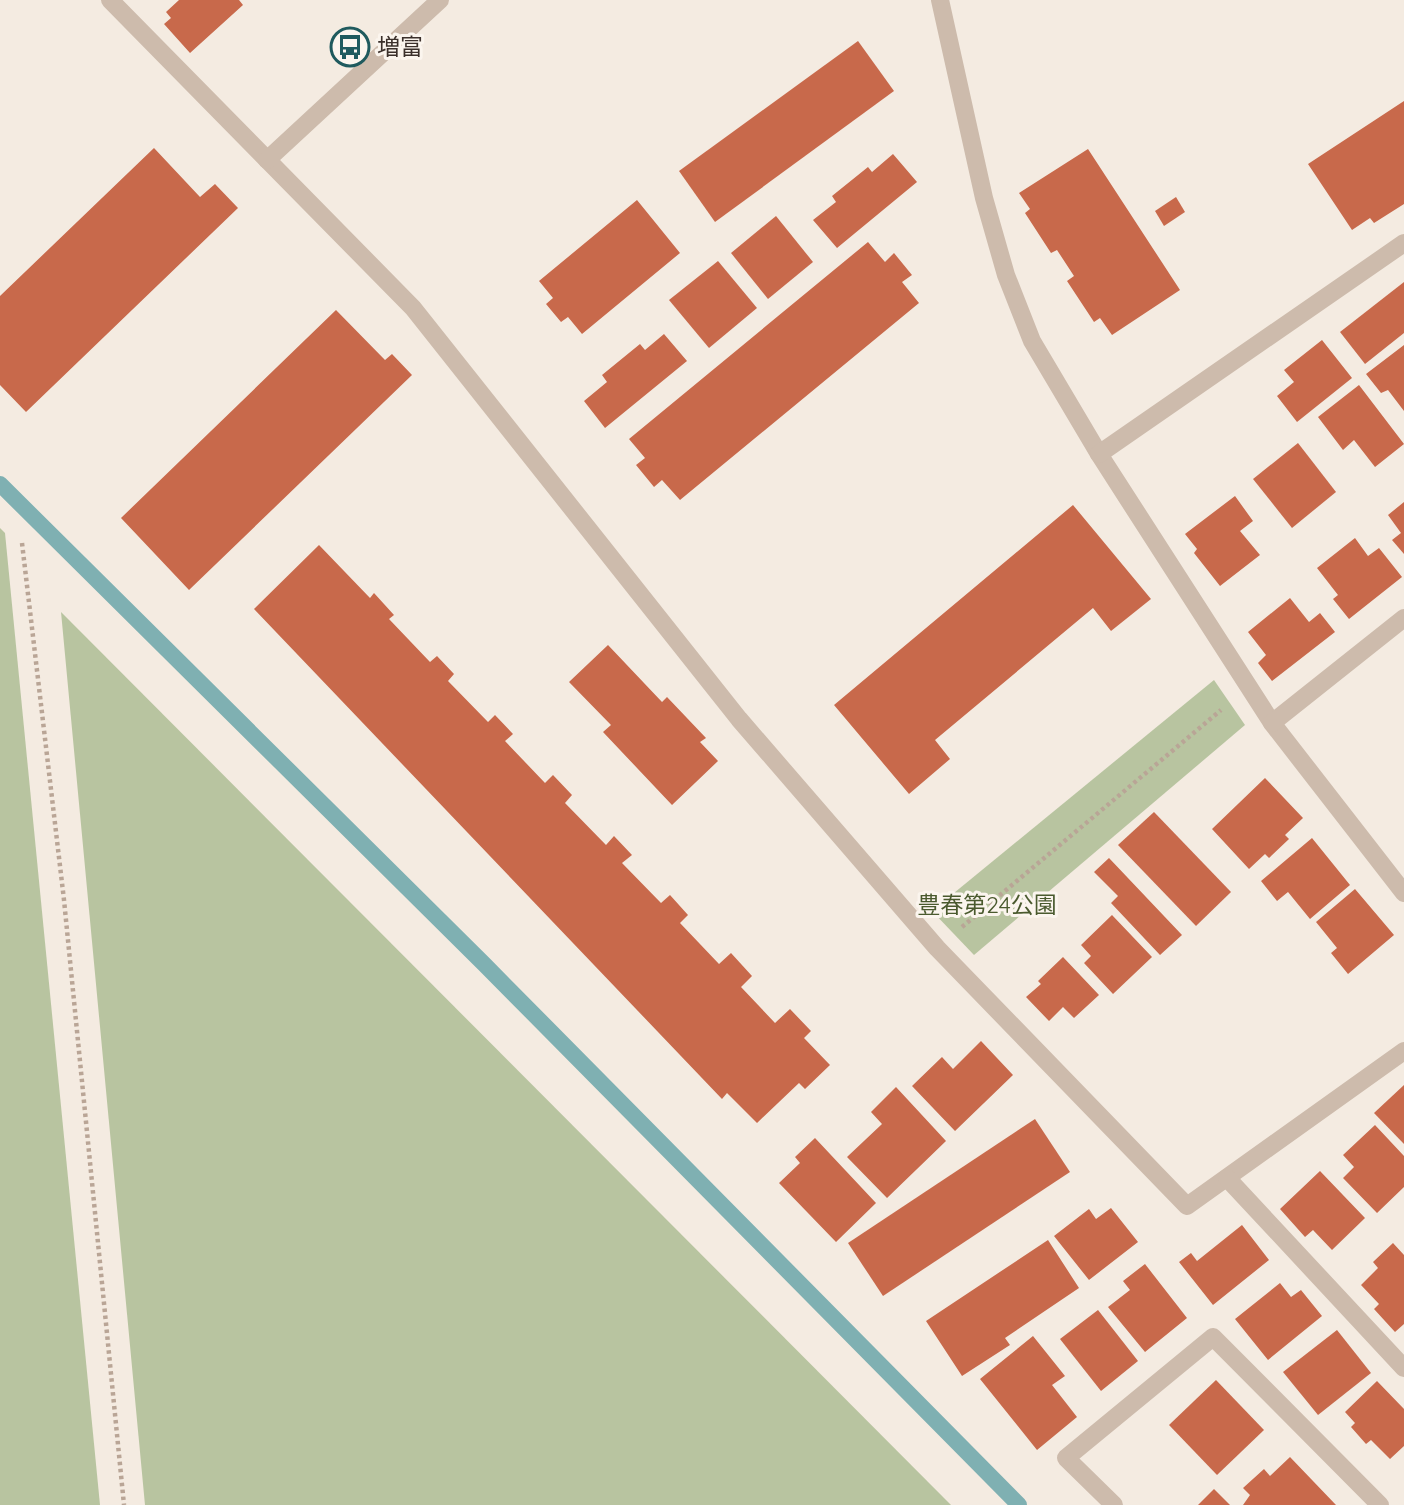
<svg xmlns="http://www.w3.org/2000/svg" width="1404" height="1505" viewBox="0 0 1404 1505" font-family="Quicksand,'Noto Sans JP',sans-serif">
<rect width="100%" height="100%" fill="#f4ebe1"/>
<!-- green -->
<g fill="#b8c4a0">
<path d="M0,528L5,533L100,1505H0Z"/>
<path d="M61,612L951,1505H145Z"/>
<path d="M1214,680L1245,725L974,955L932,911Z"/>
</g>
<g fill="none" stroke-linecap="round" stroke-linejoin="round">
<!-- stream -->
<path stroke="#7fb0b2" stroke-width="16" d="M0,484L484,964L1019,1505"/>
</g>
<!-- building -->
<g fill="#c8694b">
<path d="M179,0H239L243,5L190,53L164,24L171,18L166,12Z"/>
<path d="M858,41L894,91L715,222L679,171Z"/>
<path d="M1404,101V204L1374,223L1370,218L1352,230L1308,164Z"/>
<path d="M154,148L200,197L215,184L238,208L26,412L0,385V296Z"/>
<path d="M1088,149L1180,290L1112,335L1100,318L1094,322L1067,281L1074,276L1057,250L1051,253L1025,213L1030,209L1019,193Z"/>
<path d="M893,154L917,182L837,248L813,220L836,202L832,196L868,167L872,172Z"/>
<path d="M1176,197L1185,212L1164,226L1155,211Z"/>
<path d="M637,200L680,253L582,334L568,317L561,322L546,304L553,298L539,281Z"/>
<path d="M776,216L813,262L768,299L731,253Z"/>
<path d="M868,242L885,262L894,253L912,275L902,282L919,303L680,500L662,480L654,487L636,465L645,458L629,439Z"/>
<path d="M718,261L757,308L709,348L669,300Z"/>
<path d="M1404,282V333L1365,364L1340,332Z"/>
<path d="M336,310L385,360L392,354L412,375L189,590L121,518Z"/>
<path d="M664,334L687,361L605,428L584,401L607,382L602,375L640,344L645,350Z"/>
<path d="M1322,340L1352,378L1297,422L1277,396L1294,382L1284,370Z"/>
<path d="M1404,345V411L1388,390L1381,393L1366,374Z"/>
<path d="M1359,385L1404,444L1375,467L1354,440L1343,450L1318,417Z"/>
<path d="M1298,443L1336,492L1292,528L1253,479Z"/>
<path d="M1235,496L1253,521L1240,531L1260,555L1220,586L1194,553L1197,549L1185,534Z"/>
<path d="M1404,502V554L1392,540L1401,533L1388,515Z"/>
<path d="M1073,505L1151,599L1111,631L1093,608L935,740L950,759L909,794L834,705Z"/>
<path d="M1355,538L1368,556L1379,548L1402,577L1349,619L1333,599L1338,595L1317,568Z"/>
<path d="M319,545L370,598L374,593L394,615L389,619L430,662L437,656L454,674L448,681L488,722L495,715L513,734L505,741L545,783L553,775L572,795L565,803L606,845L614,836L632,855L622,863L661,903L670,895L688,915L680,923L719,964L731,953L752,976L741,987L775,1023L790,1009L811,1031L804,1038L830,1065L805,1089L799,1083L757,1123L727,1093L722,1099L254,609Z"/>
<path d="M1290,598L1309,622L1320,613L1335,632L1272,681L1258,663L1266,655L1248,632Z"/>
<path d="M608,645L662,702L667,697L706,738L700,742L718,761L672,805L603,732L611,725L569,682Z"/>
<path d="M1265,778L1303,818L1285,835L1289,839L1269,858L1265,854L1249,869L1212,829Z"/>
<path d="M1154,812L1231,892L1196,926L1118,845Z"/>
<path d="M1312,838L1350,885L1310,919L1288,892L1277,901L1261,881Z"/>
<path d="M1109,858L1182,935L1160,955L1111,903L1118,896L1094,872Z"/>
<path d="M1355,889L1394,935L1348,974L1331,953L1337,948L1316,922Z"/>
<path d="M1112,915L1152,957L1113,994L1084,963L1091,956L1081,945Z"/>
<path d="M1063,957L1099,995L1074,1018L1063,1007L1049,1021L1026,997L1041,984L1038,981Z"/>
<path d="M981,1041L1013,1075L955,1131L912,1086L942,1057L953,1069Z"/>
<path d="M1404,1085V1144L1374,1113Z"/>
<path d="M896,1087L946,1141L887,1198L847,1157L882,1124L871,1112Z"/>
<path d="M1035,1119L1070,1172L883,1296L848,1243Z"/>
<path d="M1375,1125L1404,1156V1187L1377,1213L1343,1178L1354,1167L1343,1155Z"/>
<path d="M815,1138L876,1203L836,1242L779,1183L800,1163L795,1157Z"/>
<path d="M1320,1171L1365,1218L1332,1250L1313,1230L1305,1237L1280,1209Z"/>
<path d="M1111,1208L1138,1242L1089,1280L1054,1236L1089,1209L1096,1219Z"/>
<path d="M1242,1225L1269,1260L1213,1305L1179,1262L1191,1253L1197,1261Z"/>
<path d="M1048,1240L1079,1288L1005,1338L1010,1345L962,1376L926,1321Z"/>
<path d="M1393,1243L1404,1255V1324L1395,1332L1374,1309L1379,1304L1361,1285L1378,1268L1373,1262Z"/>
<path d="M1145,1264L1187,1318L1145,1352L1108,1307L1130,1290L1123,1281Z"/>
<path d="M1280,1283L1291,1297L1301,1290L1322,1316L1268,1360L1235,1319Z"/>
<path d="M1098,1310L1138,1361L1101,1391L1060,1339Z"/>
<path d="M1337,1330L1371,1373L1318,1415L1283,1372Z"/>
<path d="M1033,1336L1065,1376L1052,1385L1077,1417L1037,1450L980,1379Z"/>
<path d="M1216,1380L1264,1430L1217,1475L1169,1425Z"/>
<path d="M1377,1381L1404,1409V1446L1390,1459L1371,1440L1366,1444L1351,1427L1355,1423L1345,1412Z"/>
<path d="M1290,1457L1336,1505H1243L1250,1495L1243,1488L1264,1469L1270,1476Z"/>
<path d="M1214,1489L1230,1505H1198Z"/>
</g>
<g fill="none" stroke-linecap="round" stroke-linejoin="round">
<!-- path -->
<g stroke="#b9a596" stroke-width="4.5" stroke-dasharray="3.5 3.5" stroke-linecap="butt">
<path d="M22,543L64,900L124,1505"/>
<path d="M962,927L1221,710"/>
</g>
<!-- minor -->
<g stroke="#cdbbac" stroke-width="18">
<path d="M110,0L413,308L739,719L937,948L1187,1206L1404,1051"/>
<path d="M940,0L984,198L1006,275L1032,341L1099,454L1272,723L1404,893"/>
<path d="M267,160L440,0"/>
<path d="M1099,454L1404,243"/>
<path d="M1272,723L1404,618"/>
<path d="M1227,1178L1404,1368"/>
<path d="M1114,1505L1066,1458L1213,1337L1380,1505"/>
</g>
</g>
<!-- icons -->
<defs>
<symbol id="bus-ring" viewBox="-11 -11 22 22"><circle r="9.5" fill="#fbf5ee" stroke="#1f5a5e" stroke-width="1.5"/><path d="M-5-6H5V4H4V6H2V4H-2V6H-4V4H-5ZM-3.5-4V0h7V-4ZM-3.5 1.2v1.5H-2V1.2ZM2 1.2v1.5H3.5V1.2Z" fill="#1f5a5e"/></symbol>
</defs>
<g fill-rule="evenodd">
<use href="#bus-ring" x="328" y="25" width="44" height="44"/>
</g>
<g text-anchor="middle" stroke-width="6" stroke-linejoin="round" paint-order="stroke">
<!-- poi labels -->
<g font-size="23" fill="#3b302b" stroke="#fbf5ee" text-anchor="start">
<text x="377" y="55">増富</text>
</g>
<!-- park labels -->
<g font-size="23" fill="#4a5a2e" stroke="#fbf5ee">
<text x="987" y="913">豊春第24公園</text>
</g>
</g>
</svg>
